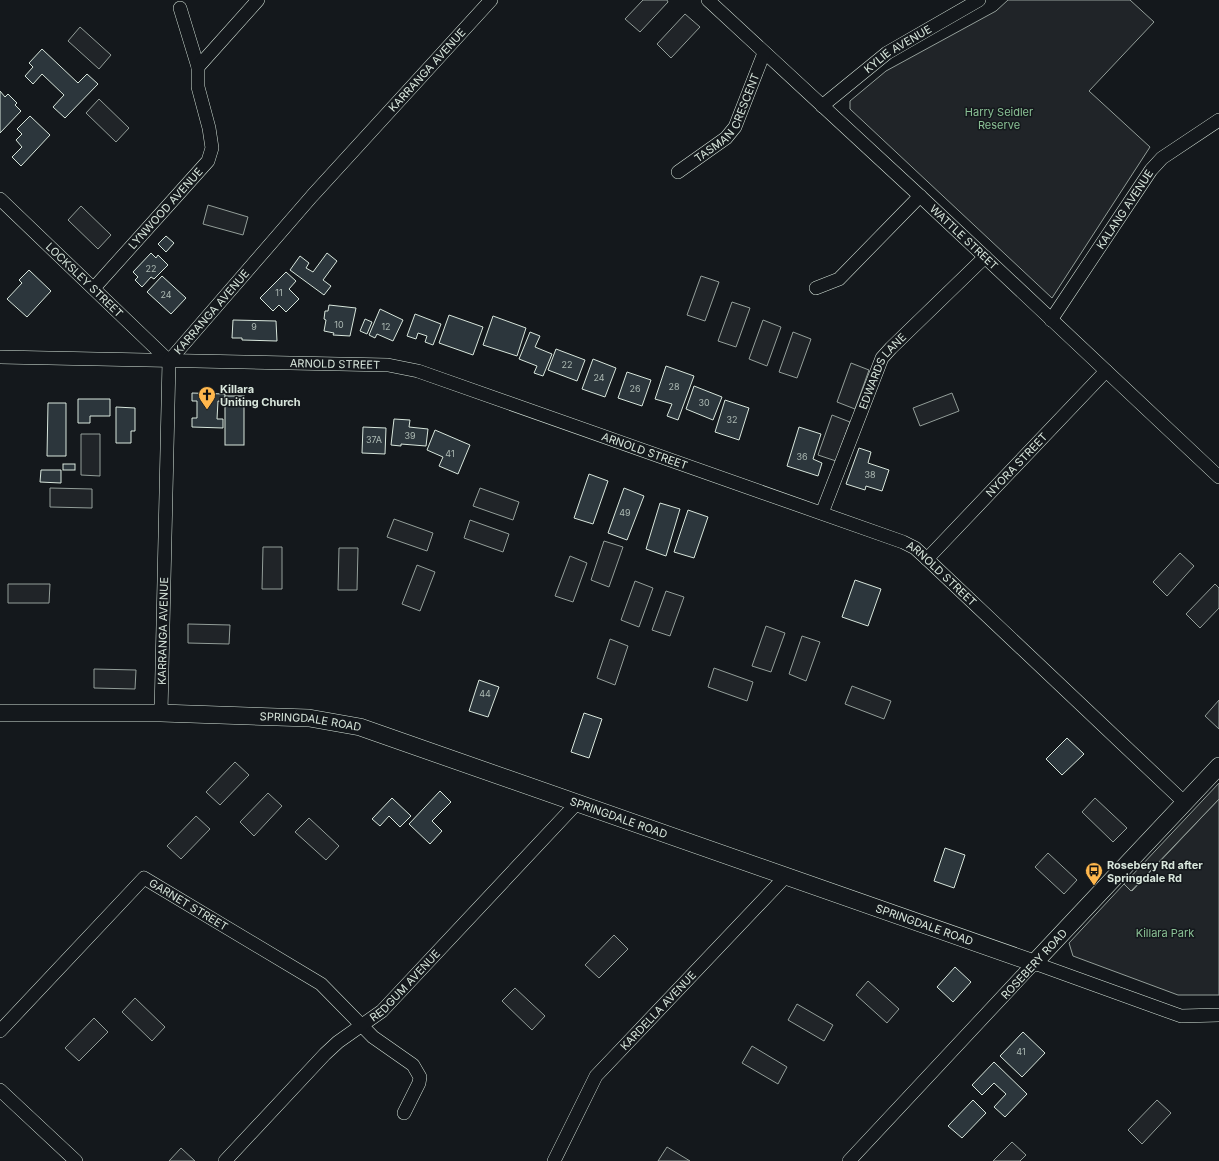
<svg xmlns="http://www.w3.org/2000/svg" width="1219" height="1161" viewBox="0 0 1219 1161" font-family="Inter,sans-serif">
<rect width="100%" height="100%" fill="#14181c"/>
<!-- green -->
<g fill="#202428" stroke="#939e99">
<path d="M643,0H667L668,2L640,32L625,19Z"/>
<path d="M1008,0H1130L1154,22L1089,91L1150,147L1052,298L850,109V101L886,71L996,11Z"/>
<path d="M685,14L700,27L671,58L657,44Z"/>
<path d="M80,27L111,55L99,69L68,41Z"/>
<path d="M99,99L129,128L116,142L86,113Z"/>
<path d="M208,205L248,217L243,235L203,224Z"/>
<path d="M81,206L111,235L98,249L68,220Z"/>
<path d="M701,276L719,282L705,321L687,315Z"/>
<path d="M732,302L750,308L736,347L718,341Z"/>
<path d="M763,320L781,327L767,366L749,359Z"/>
<path d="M793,332L811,339L797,378L779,372Z"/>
<path d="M851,363L869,370L855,409L837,402Z"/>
<path d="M952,393L959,411L920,426L913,408Z"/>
<path d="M832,415L850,422L836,461L818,455Z"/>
<path d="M81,434H100V476L81,475Z"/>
<path d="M50,488L92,489V508L50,507Z"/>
<path d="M480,488L519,502L513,520L473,506Z"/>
<path d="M394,519L433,533L427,551L387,537Z"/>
<path d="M470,520L509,534L503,552L464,538Z"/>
<path d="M604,541L623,547L609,587L591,580Z"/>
<path d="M263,547H282V589H262Z"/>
<path d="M339,548H358L357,590H338Z"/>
<path d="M1180,553L1194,566L1167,596L1153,582Z"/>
<path d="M570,556L587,563L573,602L555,596Z"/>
<path d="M417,565L435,572L420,611L402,604Z"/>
<path d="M635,581L653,588L639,627L621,620Z"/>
<path d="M8,584H50L49,603H8Z"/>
<path d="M1215,584L1219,588V608L1200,628L1186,614Z"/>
<path d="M666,591L684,597L670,636L652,630Z"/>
<path d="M188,624L230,625L229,644L188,643Z"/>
<path d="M766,626L785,633L771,672L752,666Z"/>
<path d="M802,636L820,642L806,681L789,674Z"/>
<path d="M610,639L628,646L615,685L597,678Z"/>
<path d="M714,668L753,682L747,701L708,687Z"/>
<path d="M94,669L136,670L135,689L94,688Z"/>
<path d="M852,686L891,701L884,719L845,704Z"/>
<path d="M1219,700V729L1205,716Z"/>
<path d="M235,762L249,775L220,805L206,792Z"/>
<path d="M268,793L282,806L254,836L240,822Z"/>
<path d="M1095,798L1127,828L1113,842L1082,812Z"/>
<path d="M1219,799V995H1178L1073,956L1069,943L1124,884L1132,891Z"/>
<path d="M196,816L210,829L181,859L167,846Z"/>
<path d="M309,818L339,846L326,860L295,832Z"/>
<path d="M1048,853L1077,880L1064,894L1035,867Z"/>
<path d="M614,935L628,949L599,978L585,965Z"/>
<path d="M868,981L899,1009L887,1023L856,995Z"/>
<path d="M515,988L545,1016L532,1030L502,1001Z"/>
<path d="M135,998L165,1027L152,1041L122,1012Z"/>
<path d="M797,1004L833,1025L824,1041L788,1020Z"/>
<path d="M94,1018L108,1032L79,1061L65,1048Z"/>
<path d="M752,1046L787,1067L778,1084L742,1063Z"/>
<path d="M1157,1100L1171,1113L1142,1144L1128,1130Z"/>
<path d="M1012,1142L1026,1155L1020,1161H993Z"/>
<path d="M667,1147L690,1161H658Z"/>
<path d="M181,1148L195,1161H169Z"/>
</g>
<!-- parking -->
<path fill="#24282b" stroke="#939e99" d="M1219,783V799L1131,891L1124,884Z"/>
<!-- building -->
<g fill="#2c363c" stroke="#d8e6dc">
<path d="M42,49L78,83L87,74L98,84L65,118L53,107L64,95L42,74L33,84L25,76L33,67L29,63Z"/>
<path d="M0,91L5,97L8,94L17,103L15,105L21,111L0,133Z"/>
<path d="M30,116L50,135L21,166L12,157L22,147L16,140L22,134L17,129Z"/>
<path d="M166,236L174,243L166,252L158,244Z"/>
<path d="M151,253L156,258L158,255L168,265L154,279L151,277L142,287L135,280L138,277L133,272Z"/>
<path d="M327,253L337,261L323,280L331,286L324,295L290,270L300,256L309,263L306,268L313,272Z"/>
<path d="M29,270L51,291L27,317L7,299L22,283L19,280Z"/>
<path d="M286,272L296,281L289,289L299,299L286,312L279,305L273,311L260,298Z"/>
<path d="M162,276L186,298L171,314L147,292Z"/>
<path d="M329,305L356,308L350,336L333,335L334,333L324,331L326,320L324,319L325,311H328Z"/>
<path d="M380,309L403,320L393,341L377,334L375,338L369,335Z"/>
<path d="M415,314L441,324L433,345L425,342L427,336L418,333L416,339L407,336Z"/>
<path d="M449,315L483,327L473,355L439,343Z"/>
<path d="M493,316L526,328L517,356L483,345Z"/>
<path d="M365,319L372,322L367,334L360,331Z"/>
<path d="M233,320L276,321L277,341L242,340V338H232Z"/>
<path d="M530,332L540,336L535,347L552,354L543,376L534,373L537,366L519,359Z"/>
<path d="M556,349L585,360L577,381L548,370Z"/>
<path d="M593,359L616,368L605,397L582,389Z"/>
<path d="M666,366L694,376L678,420L667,416L672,404L655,399Z"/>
<path d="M627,372L651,380L642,406L618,398Z"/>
<path d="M694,386L722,397L713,420L686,409Z"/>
<path d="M192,393L225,394V402L218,401L217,419H223V428L192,427V418H197V401H192Z"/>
<rect x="225" y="396" width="19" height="49"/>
<path d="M78,399H110V416H90V423H78Z"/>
<path d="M725,400L749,408L739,440L715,432Z"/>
<path d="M48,403H66V456H47Z"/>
<path d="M116,407L135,408V431H131V443H116Z"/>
<path d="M394,419L410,420L409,427L428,429L426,446L401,444V446L391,445Z"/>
<path d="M363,427L386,428L385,454L362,453Z"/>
<path d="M799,427L821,434L813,459L822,463L818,476L787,466Z"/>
<path d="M435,430L470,445L458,474L439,466L443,457L427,450Z"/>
<path d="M859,448L871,452L868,463L889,470L882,491L866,486L865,490L846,484Z"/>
<rect x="63" y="464" width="12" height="6"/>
<path d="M41,470H61V483L40,482Z"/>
<path d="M589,474L608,481L593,524L574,518Z"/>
<path d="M624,488L644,496L627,540L608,533Z"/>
<path d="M660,503L680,509L666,556L646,549Z"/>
<path d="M688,510L708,517L694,558L674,552Z"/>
<path d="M855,580L881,589L868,626L842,617Z"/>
<path d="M479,680L499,687L488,717L469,711Z"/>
<path d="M584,713L602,719L589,758L571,752Z"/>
<path d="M1067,738L1084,754L1062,775L1046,759Z"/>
<path d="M440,791L451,802L432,821L442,831L430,844L409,824Z"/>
<path d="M392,798L411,816L400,827L389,816L380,826L372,819Z"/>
<path d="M945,848L965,855L954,888L934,881Z"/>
<path d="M955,967L971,982L953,1002L937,987Z"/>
<path d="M1023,1032L1045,1053L1022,1077L1000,1056Z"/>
<path d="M994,1062L1027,1094L1005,1117L994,1107L1006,1094L994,1083L982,1095L972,1085Z"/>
<path d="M973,1100L986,1113L962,1138L948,1126Z"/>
</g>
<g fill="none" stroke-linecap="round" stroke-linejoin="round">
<defs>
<g id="minor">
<path id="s1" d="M708,0L920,196L1219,477"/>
<path d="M180,8L198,67"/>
<path id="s2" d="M822,106L887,53L979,0"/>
<path id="s3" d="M678,172L726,138L735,127L764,53"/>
<path id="s4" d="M0,199L169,361"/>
<path id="s5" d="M94,288L208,161L212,148L209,128L198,87V67L258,0"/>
<path d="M816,288L839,279L920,196"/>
<path id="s6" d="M1051,320L1151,170L1162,158L1219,120"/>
<path id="s7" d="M0,357L388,365L418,371L903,542L915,548L927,559L1185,803"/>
<path id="s8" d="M822,513L882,358L891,348L985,257"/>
<path id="s9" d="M927,559L1106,371"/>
<path id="s10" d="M161,713L169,361L312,196L491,0"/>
<path id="s11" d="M0,1031L144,878L321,984L373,1037L413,1065L420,1077L419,1083L404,1113"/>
<path d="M0,1090L76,1161"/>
<path id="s12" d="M225,1161L325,1054L338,1042L382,1011L577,803"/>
<path id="s13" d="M554,1161L596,1076L786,876"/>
<path d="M849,1161L1034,963L1181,1016L1219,1015"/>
</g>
<g id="major">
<path id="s14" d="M0,713H161L309,718L360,727L1034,963L1219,766"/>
</g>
</defs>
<!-- minor casing -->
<use href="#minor" stroke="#d8e6dc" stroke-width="14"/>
<!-- major casing -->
<use href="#major" stroke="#d8e6dc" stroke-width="18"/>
<!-- minor -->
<use href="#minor" stroke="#14181c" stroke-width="13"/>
<!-- major -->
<use href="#major" stroke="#14181c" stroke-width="17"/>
</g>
<!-- icons -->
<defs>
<symbol id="church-pin" viewBox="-11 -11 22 30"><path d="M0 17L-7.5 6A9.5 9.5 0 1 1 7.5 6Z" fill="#ffb74d" stroke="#14181c"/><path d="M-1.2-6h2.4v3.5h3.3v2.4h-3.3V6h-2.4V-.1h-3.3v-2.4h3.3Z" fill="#111"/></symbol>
<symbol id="bus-pin" viewBox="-11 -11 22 30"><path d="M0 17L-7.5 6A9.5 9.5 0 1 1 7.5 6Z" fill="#ffb74d" stroke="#14181c"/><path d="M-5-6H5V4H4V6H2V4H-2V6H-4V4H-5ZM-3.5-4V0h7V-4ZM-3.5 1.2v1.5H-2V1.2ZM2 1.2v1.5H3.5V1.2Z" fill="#111"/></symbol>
</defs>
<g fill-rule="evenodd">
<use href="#church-pin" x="197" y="385" width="20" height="27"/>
<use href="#bus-pin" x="1084" y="861" width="20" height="27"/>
</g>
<g text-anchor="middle" stroke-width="3" stroke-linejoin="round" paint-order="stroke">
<!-- number labels -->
<g font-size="9" fill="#adbab4">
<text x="151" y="272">22</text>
<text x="279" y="296">11</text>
<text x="166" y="298">24</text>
<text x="339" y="328">10</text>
<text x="254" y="330">9</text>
<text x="386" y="330">12</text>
<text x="567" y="368">22</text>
<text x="599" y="381">24</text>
<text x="674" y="390">28</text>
<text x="635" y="392">26</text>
<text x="704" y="406">30</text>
<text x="732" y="423">32</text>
<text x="410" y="439">39</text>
<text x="374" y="443">37A</text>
<text x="450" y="457">41</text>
<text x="802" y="460">36</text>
<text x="870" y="478">38</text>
<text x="625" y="516">49</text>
<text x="485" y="697">44</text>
<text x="1021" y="1055">41</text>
</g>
<!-- street labels -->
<g font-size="11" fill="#d8e6dc" stroke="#14181c">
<text dy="4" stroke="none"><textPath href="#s2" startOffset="95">KYLIE AVENUE</textPath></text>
<text dy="4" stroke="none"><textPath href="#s10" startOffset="741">KARRANGA AVENUE</textPath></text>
<text dy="4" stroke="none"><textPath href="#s3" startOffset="76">TASMAN CRESCENT</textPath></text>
<text dy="4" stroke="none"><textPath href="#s5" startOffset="107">LYNWOOD AVENUE</textPath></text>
<text dy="4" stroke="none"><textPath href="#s6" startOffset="133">KALANG AVENUE</textPath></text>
<text dy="4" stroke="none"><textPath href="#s1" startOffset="349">WATTLE STREET</textPath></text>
<text dy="4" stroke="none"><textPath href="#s4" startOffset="117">LOCKSLEY STREET</textPath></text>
<text dy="4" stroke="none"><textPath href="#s10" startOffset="417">KARRANGA AVENUE</textPath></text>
<text dy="4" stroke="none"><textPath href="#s7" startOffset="335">ARNOLD STREET</textPath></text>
<text dy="4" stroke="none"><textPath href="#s8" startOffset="155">EDWARDS LANE</textPath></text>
<text dy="4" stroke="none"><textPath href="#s7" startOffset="659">ARNOLD STREET</textPath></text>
<text dy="4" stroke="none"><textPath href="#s9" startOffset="130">NYORA STREET</textPath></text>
<text dy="4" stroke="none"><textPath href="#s7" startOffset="983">ARNOLD STREET</textPath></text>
<text dy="4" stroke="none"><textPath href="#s10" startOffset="82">KARRANGA AVENUE</textPath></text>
<text dy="4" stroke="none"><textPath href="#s14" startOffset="311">SPRINGDALE ROAD</textPath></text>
<text dy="4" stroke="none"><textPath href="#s14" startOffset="635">SPRINGDALE ROAD</textPath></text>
<text dy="4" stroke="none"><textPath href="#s11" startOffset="262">GARNET STREET</textPath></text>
<text dy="4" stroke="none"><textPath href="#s14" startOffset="959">SPRINGDALE ROAD</textPath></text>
<text transform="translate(1034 964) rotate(-47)" y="4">ROSEBERY ROAD</text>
<text dy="4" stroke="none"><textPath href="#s12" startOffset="252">REDGUM AVENUE</textPath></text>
<text dy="4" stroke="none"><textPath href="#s13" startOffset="185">KARDELLA AVENUE</textPath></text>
</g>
<!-- park labels -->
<g font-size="11" fill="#8ac095" stroke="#14181c">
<text x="999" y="116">Harry Seidler<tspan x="999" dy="13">Reserve</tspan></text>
<text x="1165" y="937">Killara Park</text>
</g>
<!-- poi labels -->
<g font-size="11" font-weight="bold" fill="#d8e6dc" stroke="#14181c" text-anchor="start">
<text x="220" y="393">Killara<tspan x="220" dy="13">Uniting Church</tspan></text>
<text x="1107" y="869">Rosebery Rd after<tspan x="1107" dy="13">Springdale Rd</tspan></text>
</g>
</g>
</svg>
